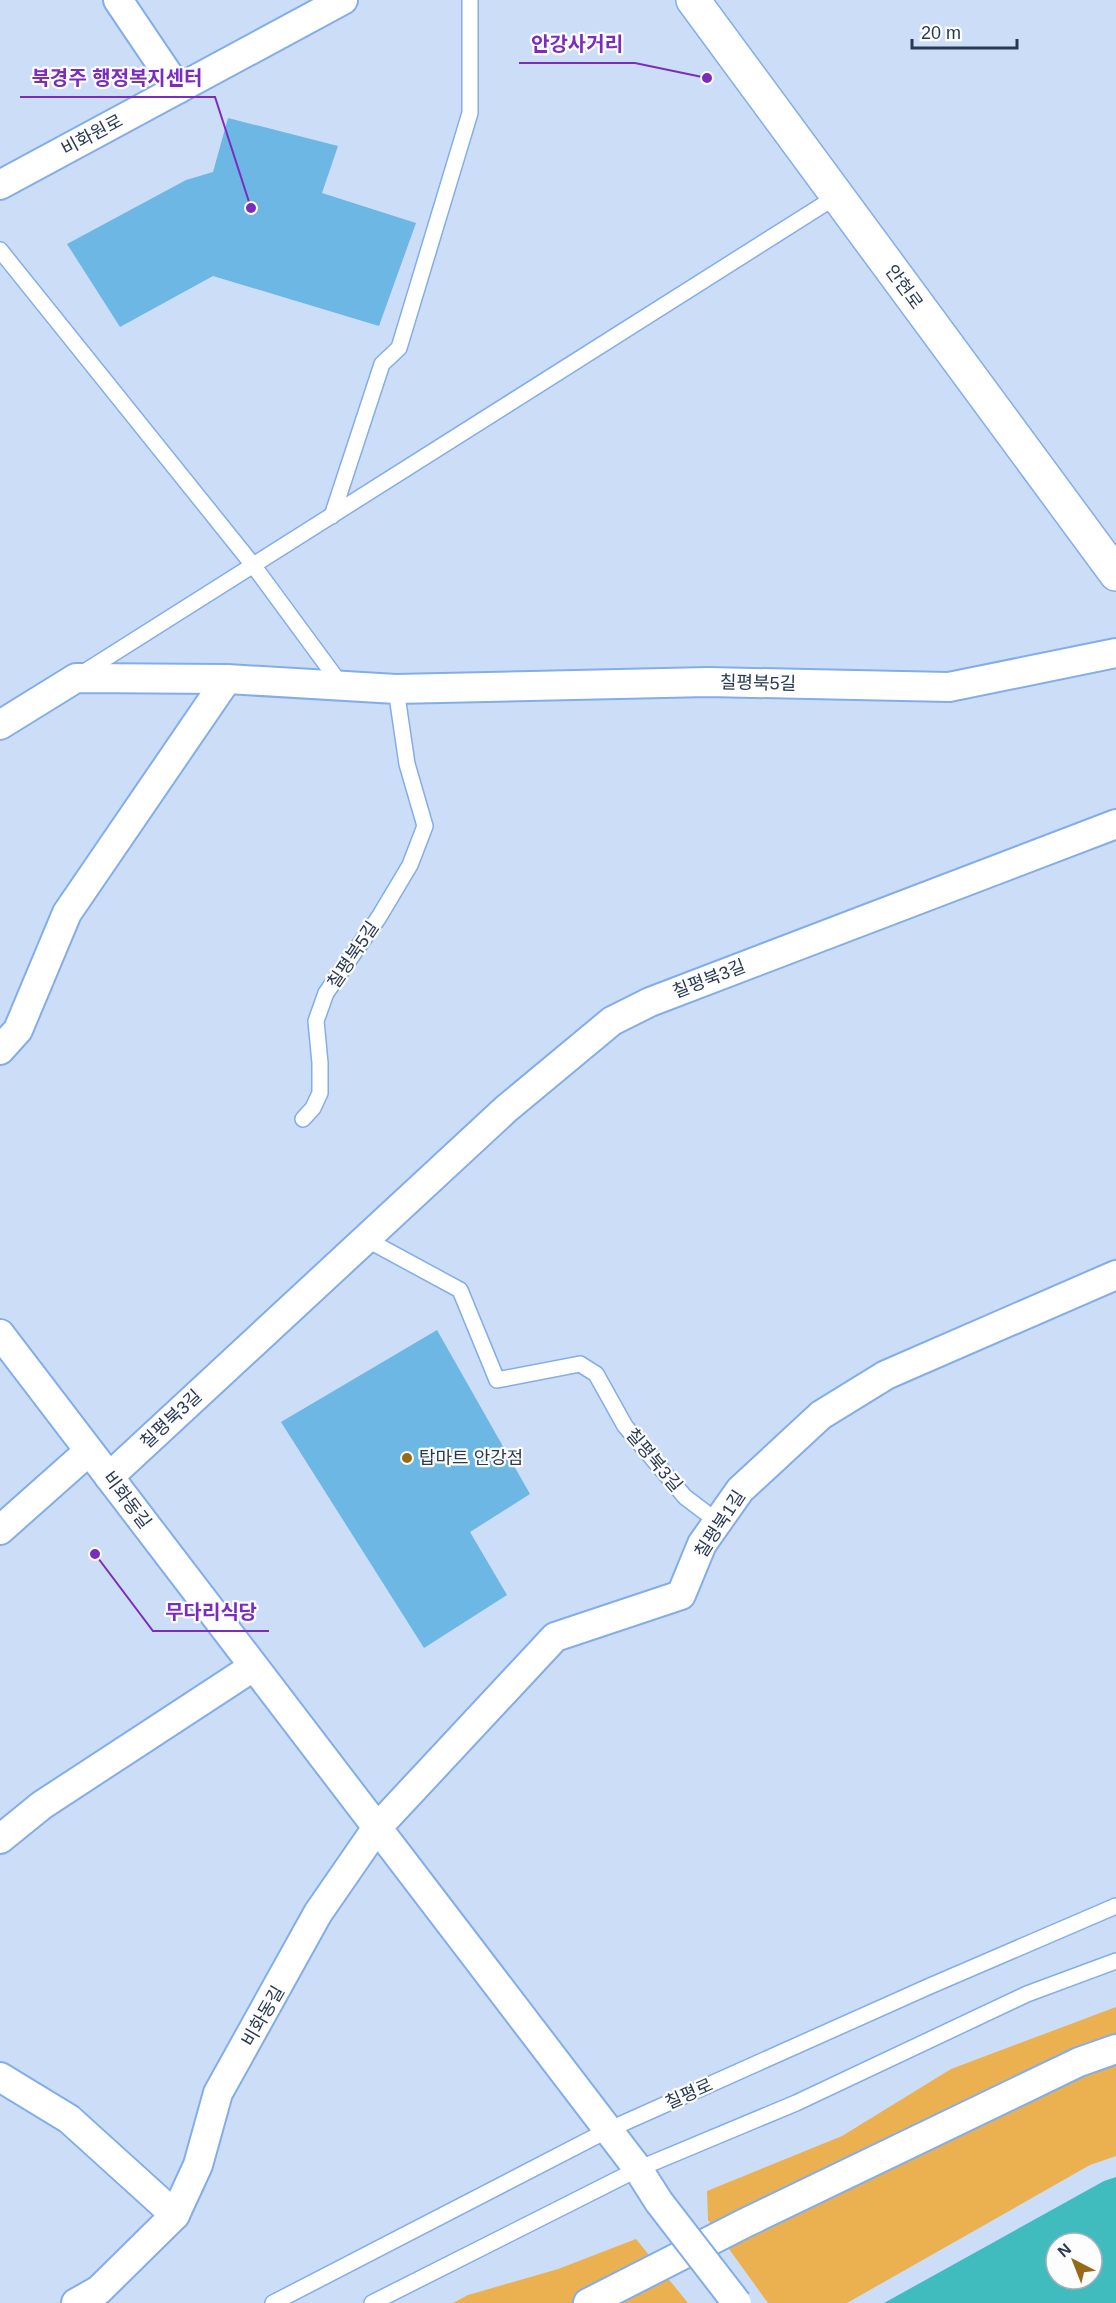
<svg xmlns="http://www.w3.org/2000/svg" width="1116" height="2303" viewBox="0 0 1116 2303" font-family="Arial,'Noto Sans KR',sans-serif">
<rect width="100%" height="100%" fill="#ccdef7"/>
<!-- green -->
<g fill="#ebb150">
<path d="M1116,2007V2156L1090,2165L847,2303H768L708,2220L707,2191L842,2136L951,2069Z"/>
<path d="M636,2239L688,2303H453L468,2295L558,2269Z"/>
</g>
<!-- water -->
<path fill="#41bcbe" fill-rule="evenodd" d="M1116,2177V2303H884L1104,2181ZM1056,2243H1092V2279H1056Z"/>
<!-- building -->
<g fill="#6cb7e4">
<path d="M228,118L338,146L322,193L416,223L379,326L213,276L120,327L67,244L186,180L213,172Z"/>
<path d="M437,1330L530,1494L470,1532L507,1595L424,1648L281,1422Z"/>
</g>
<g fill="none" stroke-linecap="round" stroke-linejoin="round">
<defs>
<g id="lane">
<path d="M0,250L253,565L342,686"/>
<path d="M332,516L382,364L399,348L470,113V0"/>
<path d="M81,674L837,196"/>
<path d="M303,1119L313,1108L320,1093V1063L316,1021L326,993L379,917L410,865L425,826L407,764L396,689"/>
<path d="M364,1238L460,1290L497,1380L580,1364L596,1374L625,1426L685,1497L718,1522"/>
<path d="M273,2303L608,2130L930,1986L1116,1906"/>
<path d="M372,2303L638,2169L796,2103L1027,1994L1116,1961"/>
</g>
<g id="street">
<path d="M118,0L178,89"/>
<path d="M0,185L343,0"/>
<path d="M0,725L76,678L227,679L396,689L708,682L949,687L1116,653"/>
<path d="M0,1050L18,1030L67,913L227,679"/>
<path d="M0,1334L638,2169L659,2202"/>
<path d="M109,1477L506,1109L612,1021L650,1002L1116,824"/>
<path d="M0,1530L89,1451"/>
<path d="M0,1839L42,1805L253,1667"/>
<path d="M0,2077L69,2119L175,2215L99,2290L76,2303"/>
<path d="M175,2215L198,2165L218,2093L318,1913L376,1829L555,1637L681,1595L702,1544L740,1490L821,1415L886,1375L1116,1275"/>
<path d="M588,2303L745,2223L1079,2062L1116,2049"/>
</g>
<path id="secondary" d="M693,0L1116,574"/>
</defs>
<!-- lane casing -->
<use href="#lane" stroke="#83adea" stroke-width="18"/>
<!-- street casing -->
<use href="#street" stroke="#83adea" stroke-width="32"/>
<!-- secondary casing -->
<use href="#secondary" stroke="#83adea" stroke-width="36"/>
<!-- lane -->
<use href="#lane" stroke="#fff" stroke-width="15"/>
<!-- street -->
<use href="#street" stroke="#fff" stroke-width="28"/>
<!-- secondary -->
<use href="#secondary" stroke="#fff" stroke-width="33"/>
<defs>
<path id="street-bridge" d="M659,2202L737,2303"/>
</defs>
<!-- street-bridge casing -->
<use href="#street-bridge" stroke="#83adea" stroke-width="32" stroke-linecap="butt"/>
<!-- street-bridge -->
<use href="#street-bridge" stroke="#fff" stroke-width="28"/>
</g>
<!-- markers -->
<circle fill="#976a18" stroke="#fdfdfd" stroke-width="2" cx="407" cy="1458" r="6"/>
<g text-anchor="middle" stroke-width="4.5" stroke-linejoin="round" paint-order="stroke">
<!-- street labels -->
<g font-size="18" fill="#283a53" stroke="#fdfdfd">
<text transform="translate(92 135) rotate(-28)" y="6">비화원로</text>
<text transform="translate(904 287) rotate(54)" y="6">안현로</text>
<text transform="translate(758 683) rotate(1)" y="6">칠평북5길</text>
<text transform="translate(353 955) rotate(-56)" y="6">칠평북5길</text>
<text transform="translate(709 979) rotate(-21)" y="6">칠평북3길</text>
<text transform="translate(171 1419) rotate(-43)" y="6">칠평북3길</text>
<text transform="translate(654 1460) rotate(50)" y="6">칠평북3길</text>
<text transform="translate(127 1500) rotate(53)" y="6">비화동길</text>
<text transform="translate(720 1524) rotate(-57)" y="6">칠평북1길</text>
<text transform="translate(263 2016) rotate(-60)" y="6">비화동길</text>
<text transform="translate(689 2094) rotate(-24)" y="6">칠평로</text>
</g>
<!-- poi labels -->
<g font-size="18" fill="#283a53" stroke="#fdfdfd" text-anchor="start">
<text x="419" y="1464">탑마트 안강점</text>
</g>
</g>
<!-- callouts -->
<path fill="none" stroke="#7b2cbf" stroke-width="2" d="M707 78L635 63H519M251 208L215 97H20M95 1554L153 1631H269"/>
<g fill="#7b2cbf" stroke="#fdfdfd" stroke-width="2">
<circle cx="707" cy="78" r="6"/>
<circle cx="251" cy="208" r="6"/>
<circle cx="95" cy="1554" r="6"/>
</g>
<g font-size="20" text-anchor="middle" font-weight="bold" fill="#7b2cbf" stroke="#fdfdfd" stroke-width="4.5" stroke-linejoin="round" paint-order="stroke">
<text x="577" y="51">안강사거리</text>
<text x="117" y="85">북경주 행정복지센터</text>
<text x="211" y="1619">무다리식당</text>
</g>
<!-- north arrow -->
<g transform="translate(1074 2261) rotate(318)"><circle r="28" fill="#fdfdfd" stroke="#a8afb9" stroke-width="1.5"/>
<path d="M0-4.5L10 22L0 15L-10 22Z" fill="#976a18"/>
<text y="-9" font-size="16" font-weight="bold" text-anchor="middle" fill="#283a53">N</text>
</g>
<!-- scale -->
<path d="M912 39v9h105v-9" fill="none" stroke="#283a53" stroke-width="3"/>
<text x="921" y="39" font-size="18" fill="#283a53" stroke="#fdfdfd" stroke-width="4.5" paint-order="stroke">20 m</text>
</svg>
